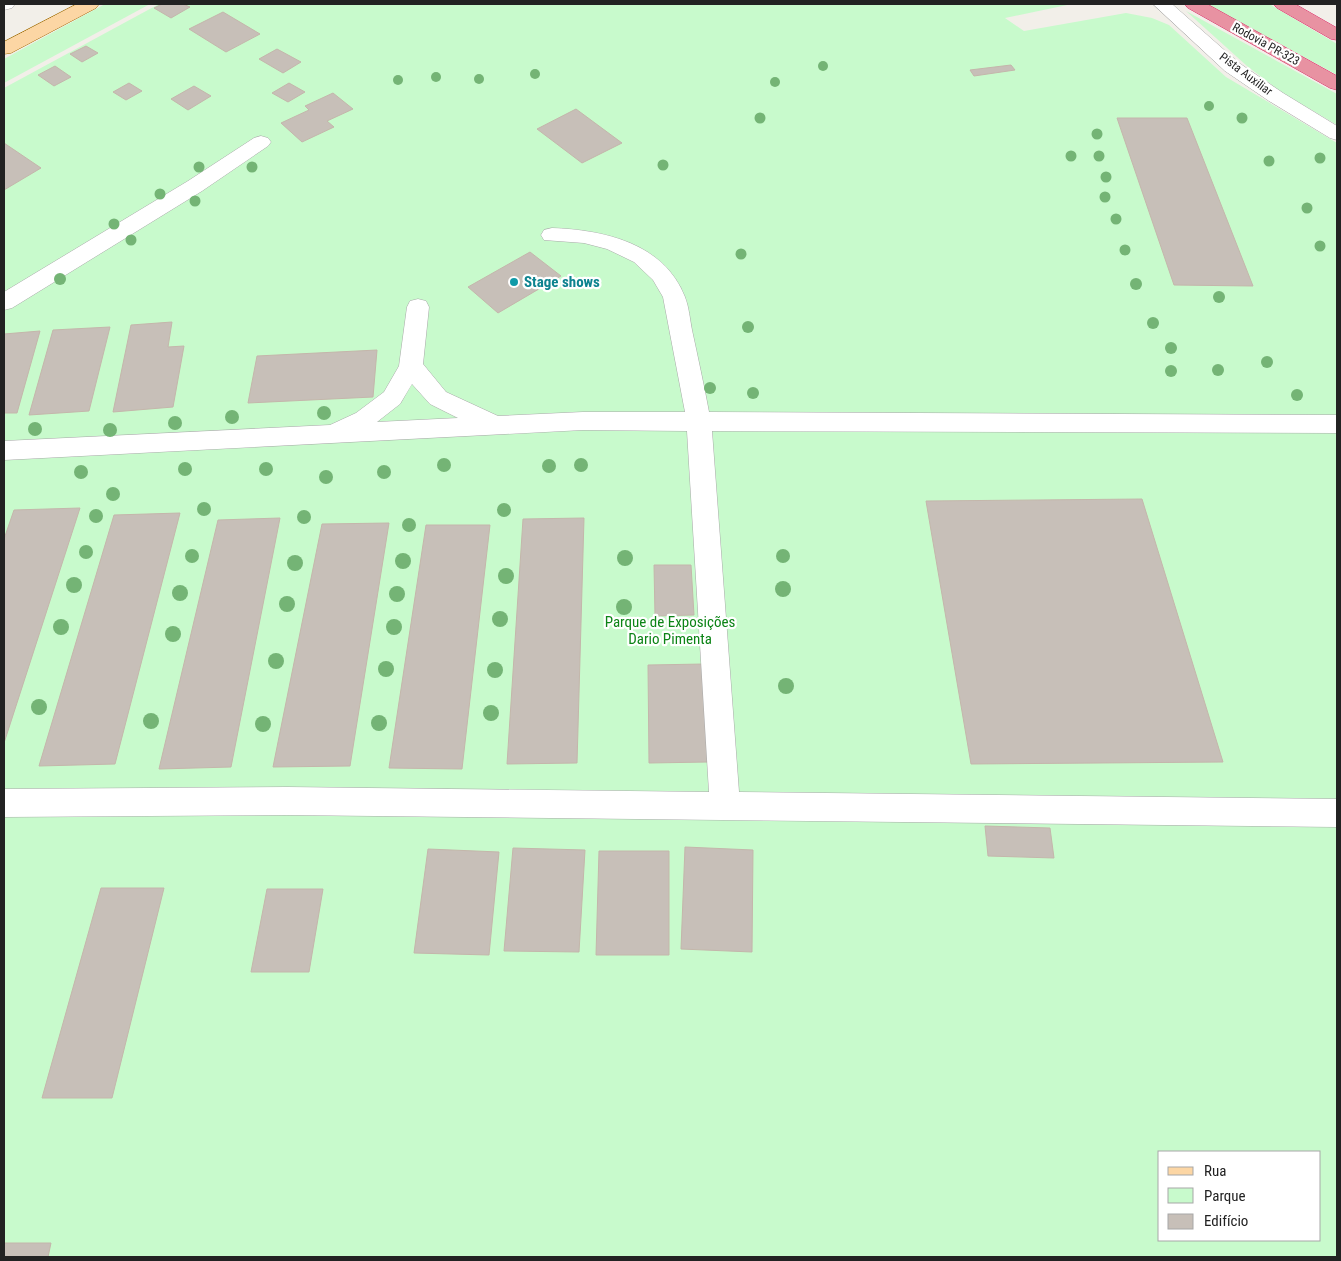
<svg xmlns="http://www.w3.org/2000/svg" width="1341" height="1261" viewBox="0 0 1341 1261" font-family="'Roboto Condensed',sans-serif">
<rect width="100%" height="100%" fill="#f2efe9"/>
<!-- park -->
<g fill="#c8facc" fill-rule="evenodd">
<path d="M105,4H150L4,83V59Z"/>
<path d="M159,4H1072L1005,18L1024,31L1126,13L1152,18L1169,25L1226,77L1337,143V1257H4V88ZM1160,1152H1320V1240H1160Z"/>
<path d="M1207,4H1269L1337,44V75Z"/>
<path d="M1186,11L1337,94V125L1281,92L1247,66Z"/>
</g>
<!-- building -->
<g fill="#c7bfb8" stroke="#c4b6ab">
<path d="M162,4H183L190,7L171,18L154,8Z"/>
<path d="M223,12L260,34L226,52L189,29Z"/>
<path d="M86,46L98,53L82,62L70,54Z"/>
<path d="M277,49L301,62L283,73L259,59Z"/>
<path d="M1011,65L1015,70L974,76L970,70Z"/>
<path d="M55,66L71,77L54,86L38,75Z"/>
<path d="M129,83L142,91L126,100L113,92Z"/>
<path d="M289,83L305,92L288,102L272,93Z"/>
<path d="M194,86L211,96L188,110L171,99Z"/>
<path d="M333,93L353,109L327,121L334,127L302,142L281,123L309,110L305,106Z"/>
<path d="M576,109L622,143L582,163L537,129Z"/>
<path d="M1117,118H1187L1253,286L1174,285Z"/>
<path d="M4,143L41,168L4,190Z"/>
<path d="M530,252L561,276L498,313L468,287Z"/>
<path d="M172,322L168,347L184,346L173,407L113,412L131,325Z"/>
<path d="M110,327L89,411L29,415L53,330Z"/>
<path d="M40,331L17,413H4V334Z"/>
<path d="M377,350L373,397L248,403L257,356Z"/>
<path d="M1142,499L1223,762L971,764L926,501Z"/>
<path d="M80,508L4,743V539L14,510Z"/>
<path d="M180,513L115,764L39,766L114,515Z"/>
<path d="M280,518L231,767L159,769L218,520Z"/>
<path d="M584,518L577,763L507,764L523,519Z"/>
<path d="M389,523L350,766L273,767L322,524Z"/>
<path d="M426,525H490L462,769L389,768Z"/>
<path d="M654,565H691L694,615L655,616Z"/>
<path d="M704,664L708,762L649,763L648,665Z"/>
<path d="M985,826L1050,828L1054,858L988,856Z"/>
<path d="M685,847L753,850L752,952L681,949Z"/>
<path d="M513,848L585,850L579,952L504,951Z"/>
<path d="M428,849L499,852L489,955L414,953Z"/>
<path d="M599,851H669V955H596Z"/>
<path d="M101,888H164L112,1098H42Z"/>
<path d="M267,889H323L309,972H251Z"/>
<path d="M4,1243H51L48,1257H4Z"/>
</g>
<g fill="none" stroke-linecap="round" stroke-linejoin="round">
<defs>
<g id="minor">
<path d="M4,4H15L12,8L4,10Z"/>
<path d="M1153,4H1172L1239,63L1283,93L1337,126V140L1330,138L1269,101L1225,71Z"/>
<path d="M261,136L268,138L271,142L268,146L202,191L12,308L4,310V292L188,181L254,138Z"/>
<path d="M552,228C604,230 664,243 685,297C689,307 690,320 692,330C698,358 704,385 709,412L1337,415V433L712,431L739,792L1337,799V827L287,815L4,817V789L287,787L709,792L687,431L583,430L4,460V441L330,425L356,413L384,392L399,366L407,307L410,301L418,299L426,301L429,307L423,364L446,392L498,416L583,412H685L663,297L653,280L634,262L607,249L584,243L544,240L541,235L544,230ZM412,384L430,404L458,418L377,422L400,404Z"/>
</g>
<path id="major" d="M77,4H99L96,8L11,53L4,54V42Z"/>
<g id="highway">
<path d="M1185,4H1207L1337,76V90L1330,88L1188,8Z"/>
<path d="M1274,4H1295L1337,28V40L1331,39L1277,8Z"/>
</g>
</defs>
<!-- minor casing -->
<use href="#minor" stroke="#a9a9a9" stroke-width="1"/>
<!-- major casing -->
<use href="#major" stroke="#a06b00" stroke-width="1"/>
<!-- highway casing -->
<use href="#highway" stroke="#dc2a67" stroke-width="1"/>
<!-- minor -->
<use href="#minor" fill="#fff" fill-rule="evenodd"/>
<!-- major -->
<use href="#major" fill="#fcd6a4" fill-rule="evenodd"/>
<!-- highway -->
<use href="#highway" fill="#e892a2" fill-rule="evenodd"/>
</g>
<!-- trees -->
<g fill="#74b475">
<circle cx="823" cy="66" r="5"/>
<circle cx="535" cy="74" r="5"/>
<circle cx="436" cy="77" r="5"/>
<circle cx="479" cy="79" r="5"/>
<circle cx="398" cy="80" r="5"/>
<circle cx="775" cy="82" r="5"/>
<circle cx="1209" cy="106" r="5"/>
<circle cx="760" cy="118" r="5.5"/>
<circle cx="1242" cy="118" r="5.5"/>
<circle cx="1097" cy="134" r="5.5"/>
<circle cx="1071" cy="156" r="5.5"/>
<circle cx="1099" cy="156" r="5.5"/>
<circle cx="1320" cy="158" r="5.5"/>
<circle cx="1269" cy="161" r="5.5"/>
<circle cx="663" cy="165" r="5.5"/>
<circle cx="199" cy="167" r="5.5"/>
<circle cx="252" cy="167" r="5.5"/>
<circle cx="1106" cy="177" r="5.5"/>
<circle cx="160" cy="194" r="5.5"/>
<circle cx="1105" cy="197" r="5.5"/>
<circle cx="195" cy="201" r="5.5"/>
<circle cx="1307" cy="208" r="5.5"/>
<circle cx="1116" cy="219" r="5.5"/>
<circle cx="114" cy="224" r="5.5"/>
<circle cx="131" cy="240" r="5.5"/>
<circle cx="1320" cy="246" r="5.5"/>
<circle cx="1125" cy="250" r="5.5"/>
<circle cx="741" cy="254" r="5.5"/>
<circle cx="60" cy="279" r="6"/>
<circle cx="1136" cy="284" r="6"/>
<circle cx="1219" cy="297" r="6"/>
<circle cx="1153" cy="323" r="6"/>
<circle cx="748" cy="327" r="6"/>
<circle cx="1171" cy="348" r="6"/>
<circle cx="1267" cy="362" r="6"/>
<circle cx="1218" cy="370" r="6"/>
<circle cx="1171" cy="371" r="6"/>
<circle cx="710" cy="388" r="6"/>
<circle cx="753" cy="393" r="6"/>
<circle cx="1297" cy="395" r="6"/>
<circle cx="324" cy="413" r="7"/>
<circle cx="232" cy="417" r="7"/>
<circle cx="175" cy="423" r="7"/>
<circle cx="35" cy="429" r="7"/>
<circle cx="110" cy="430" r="7"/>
<circle cx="444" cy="465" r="7"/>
<circle cx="581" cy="465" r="7"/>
<circle cx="549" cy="466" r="7"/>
<circle cx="185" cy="469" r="7"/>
<circle cx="266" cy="469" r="7"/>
<circle cx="81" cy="472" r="7"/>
<circle cx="384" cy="472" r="7"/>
<circle cx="326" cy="477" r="7"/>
<circle cx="113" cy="494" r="7"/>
<circle cx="204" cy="509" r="7"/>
<circle cx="504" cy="510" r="7"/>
<circle cx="96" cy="516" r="7"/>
<circle cx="304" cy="517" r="7"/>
<circle cx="409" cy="525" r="7"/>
<circle cx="86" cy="552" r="7"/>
<circle cx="192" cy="556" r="7"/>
<circle cx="783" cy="556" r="7"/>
<circle cx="625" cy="558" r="8"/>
<circle cx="403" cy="561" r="8"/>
<circle cx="295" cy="563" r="8"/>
<circle cx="506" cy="576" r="8"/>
<circle cx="74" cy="585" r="8"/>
<circle cx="783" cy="589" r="8"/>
<circle cx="180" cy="593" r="8"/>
<circle cx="397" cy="594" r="8"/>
<circle cx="287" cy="604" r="8"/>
<circle cx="624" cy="607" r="8"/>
<circle cx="500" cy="619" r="8"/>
<circle cx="61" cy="627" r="8"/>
<circle cx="394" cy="627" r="8"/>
<circle cx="173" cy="634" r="8"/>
<circle cx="276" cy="661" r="8"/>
<circle cx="386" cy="669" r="8"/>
<circle cx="495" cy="670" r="8"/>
<circle cx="786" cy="686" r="8"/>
<circle cx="39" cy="707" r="8"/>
<circle cx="491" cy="713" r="8"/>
<circle cx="151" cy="721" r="8"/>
<circle cx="379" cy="723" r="8"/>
<circle cx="263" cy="724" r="8"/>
</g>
<!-- markers -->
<circle fill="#0f9aa8" stroke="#fff" stroke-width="2" cx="514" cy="282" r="5"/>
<g text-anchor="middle" stroke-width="4.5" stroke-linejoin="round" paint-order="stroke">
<!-- far-street labels -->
<g font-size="12" fill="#222" stroke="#fff">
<text transform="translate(1266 44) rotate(29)" y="4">Rodovia PR-323</text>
<text transform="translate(1246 74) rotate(37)" y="4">Pista Auxiliar</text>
</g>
<!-- culture labels -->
<g font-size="15" font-weight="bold" fill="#0d838f" stroke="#fff" text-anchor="start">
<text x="524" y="287">Stage shows</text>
</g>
<!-- park labels -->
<g font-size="15" fill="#0c8416" stroke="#fff">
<text x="670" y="627">Parque de Exposições<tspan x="670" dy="17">Dario Pimenta</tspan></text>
</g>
</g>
<!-- border -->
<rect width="1341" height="1261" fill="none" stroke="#222222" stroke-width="10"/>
<!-- legend -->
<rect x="1158" y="1151" width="162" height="90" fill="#ffffff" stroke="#a7a7a7"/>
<rect x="1168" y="1167" width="25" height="8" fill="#fcd6a4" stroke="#a7a7a7"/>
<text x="1204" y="1176" font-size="15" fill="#222222">Rua</text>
<rect x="1168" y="1188" width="25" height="15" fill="#c8facc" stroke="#a7a7a7"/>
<text x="1204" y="1201" font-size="15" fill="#222222">Parque</text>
<rect x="1168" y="1214" width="25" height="15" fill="#c7bfb8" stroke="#a7a7a7"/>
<text x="1204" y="1226" font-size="15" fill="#222222">Edifício</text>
</svg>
